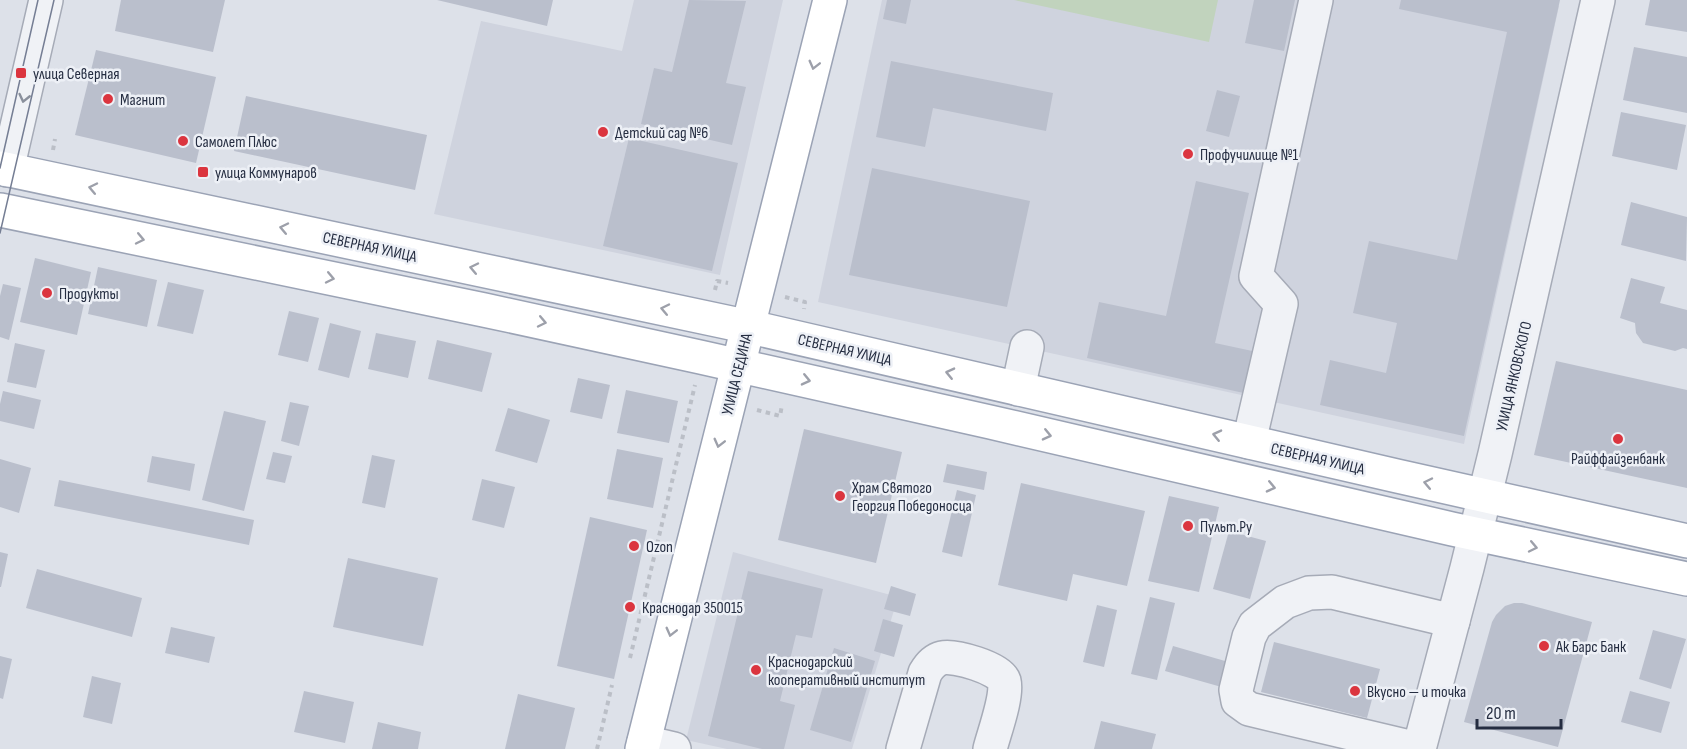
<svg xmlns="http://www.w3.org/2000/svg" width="1687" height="749" viewBox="0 0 1687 749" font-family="'Sofia Sans Condensed',sans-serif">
<rect width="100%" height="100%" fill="#dde1e9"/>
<!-- built -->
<g fill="#cfd3de">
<path d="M634,0H783L720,275L434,214L481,21L622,51Z"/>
<path d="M882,0H1535L1559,6L1464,444L818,302Z"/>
<path d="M733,552L898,597L852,749H727L686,740Z"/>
</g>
<!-- green -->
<path fill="#c1d3bd" d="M1014,0H1218L1209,42Z"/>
<!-- building -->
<g fill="#babfcc">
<path d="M121,0H225L213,52L115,31Z"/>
<path d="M437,0H553L547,26Z"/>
<path d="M689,0L746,1L726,83L746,87L732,145L641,124L654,68L672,72Z"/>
<path d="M887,0H911L906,24L883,19Z"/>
<path d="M1254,0H1295L1284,51L1245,43Z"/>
<path d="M1401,0H1560L1464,436L1320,405L1330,360L1386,373L1397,323L1353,313L1369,241L1457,260L1507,32L1399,9Z"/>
<path d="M1650,0H1687V32L1645,25Z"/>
<path d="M1634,47L1687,57V113L1623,100Z"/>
<path d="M96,50L216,77L196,163L75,135Z"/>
<path d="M891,61L1053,93L1046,131L933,108L925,147L876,137Z"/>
<path d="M1217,90L1240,96L1229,137L1206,131Z"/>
<path d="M246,96L427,135L415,190L234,151Z"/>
<path d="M1621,112L1686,125L1677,170L1612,156Z"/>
<path d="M629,138L738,163L712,271L603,246Z"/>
<path d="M872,168L1030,201L1007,307L849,275Z"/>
<path d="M1196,181L1249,193L1215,343L1257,352L1248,394L1087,358L1099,302L1166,316Z"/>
<path d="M1631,202L1687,217L1686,261L1621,245Z"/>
<path d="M35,258L91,272L77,335L20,322Z"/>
<path d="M98,267L157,280L147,327L88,314Z"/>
<path d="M1631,278L1665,287L1660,303L1687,310V349L1683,348L1675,351L1643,343L1636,333L1635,323L1620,318Z"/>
<path d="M168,282L204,290L193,334L157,326Z"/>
<path d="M3,284L21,288L9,340L0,337V296Z"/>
<path d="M289,311L319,318L308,362L278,355Z"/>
<path d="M330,323L361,331L349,378L318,370Z"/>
<path d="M376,333L416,341L408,378L368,369Z"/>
<path d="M437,340L492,353L482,392L428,379Z"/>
<path d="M15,343L45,350L36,388L7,382Z"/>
<path d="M1556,361L1687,390V488L1534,455Z"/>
<path d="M578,378L610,385L602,419L570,412Z"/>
<path d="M626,390L678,401L669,443L617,433Z"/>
<path d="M3,391L41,400L34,429L0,421V404Z"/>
<path d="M290,402L309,406L299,446L281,441Z"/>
<path d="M508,408L550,420L537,463L495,451Z"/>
<path d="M224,411L266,421L244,511L202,500Z"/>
<path d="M804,429L902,452L876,563L778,540Z"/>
<path d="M617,449L663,458L653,508L607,499Z"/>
<path d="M273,452L292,456L285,483L266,479Z"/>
<path d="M372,455L395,460L385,508L362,503Z"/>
<path d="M152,456L195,464L190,491L147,482Z"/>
<path d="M0,459L31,468L19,513L0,507Z"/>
<path d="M947,464L987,472L984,490L943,482Z"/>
<path d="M482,479L515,487L504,528L472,520Z"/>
<path d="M59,480L254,520L249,545L54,506Z"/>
<path d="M1021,483L1145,511L1127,586L1073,574L1067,601L998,585Z"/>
<path d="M957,490L976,495L962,557L942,552Z"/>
<path d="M1169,496L1219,507L1199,592L1148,581Z"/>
<path d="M590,517L647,530L614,679L557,666Z"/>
<path d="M1229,531L1266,541L1250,599L1213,589Z"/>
<path d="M0,552L8,554L1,587H0Z"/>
<path d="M348,558L438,578L423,646L333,627Z"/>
<path d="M37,569L142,598L132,637L26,608Z"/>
<path d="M748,571L823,589L812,638L796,635L780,701L795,705L784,749H762L708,736Z"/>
<path d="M891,586L916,594L910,616L884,609Z"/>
<path d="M1150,597L1175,603L1157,680L1131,674Z"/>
<path d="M1514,603H1522L1592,622L1558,747L1464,722L1492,622L1496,615L1505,606Z"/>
<path d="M1097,605L1117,610L1104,667L1083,662Z"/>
<path d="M883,619L903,625L894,657L874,651Z"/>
<path d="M171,627L215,637L209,663L165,653Z"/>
<path d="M1653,630L1686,639L1671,689L1639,679Z"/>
<path d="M1274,642L1380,669L1367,718L1261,692Z"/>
<path d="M1173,646L1232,663L1225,688L1165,671Z"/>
<path d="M834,648L875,661L851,742L810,730Z"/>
<path d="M0,656L12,659L3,699L0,698Z"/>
<path d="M92,676L121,683L112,724L83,717Z"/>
<path d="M304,691L354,702L345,743L294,732Z"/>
<path d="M1630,691L1670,702L1661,733L1621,722Z"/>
<path d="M518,694L575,708L565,749H505Z"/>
<path d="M1101,721L1156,734L1152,749H1094Z"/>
<path d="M378,722L421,732L418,749H372Z"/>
</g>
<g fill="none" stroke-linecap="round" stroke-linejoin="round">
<defs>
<g id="minor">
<path d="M7,170L46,0"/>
<path d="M1018,389L1027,347"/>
<path d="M1249,442L1281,304L1256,276L1316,0"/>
<path d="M644,742L674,749"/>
<path d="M903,749L925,673C929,666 934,660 942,658C954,655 1000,668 1004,681C1008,696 994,733 990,749"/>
<path d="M1418,749L1249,709L1238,701L1236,690L1249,637L1255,625L1285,602L1309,593L1332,592L1453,621"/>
<path d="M1419,749L1467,568L1495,454L1598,0"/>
</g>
<g id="major">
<path d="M0,168L759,329L1397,476L1687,541"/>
<path d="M0,210L484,310L700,357L990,422L1452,529L1687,579"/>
<path d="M642,749L830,0"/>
</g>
</defs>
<!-- minor casing -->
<use href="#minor" stroke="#a6abb7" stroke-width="36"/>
<!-- major casing -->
<use href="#major" stroke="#9ba3b5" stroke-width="36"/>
<!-- path -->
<g stroke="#bbbfc7" stroke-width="4" stroke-dasharray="4.5 4.5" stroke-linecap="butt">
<path d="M53,150L55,139"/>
<path d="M715,290L717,281L728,283"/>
<path d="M785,297L805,302L804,309"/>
<path d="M757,410L780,416L782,405"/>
<path d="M630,658L695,385"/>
<path d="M597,749L612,685"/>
</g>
<!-- minor -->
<use href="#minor" stroke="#f0f2f6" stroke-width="33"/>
<!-- major -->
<use href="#major" stroke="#fff" stroke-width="33"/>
<!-- tram -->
<g stroke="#757e94" stroke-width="1.5">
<path d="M0,168L38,0"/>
<path d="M0,233L54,0"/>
</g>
</g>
<!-- one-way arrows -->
<defs><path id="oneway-chevron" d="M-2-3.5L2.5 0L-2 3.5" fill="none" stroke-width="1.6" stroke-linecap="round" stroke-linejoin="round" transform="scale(1.5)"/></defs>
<g stroke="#9da0aa">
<use href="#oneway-chevron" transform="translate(814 65) rotate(104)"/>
<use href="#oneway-chevron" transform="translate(93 188) rotate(-168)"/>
<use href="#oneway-chevron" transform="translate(284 228) rotate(-168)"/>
<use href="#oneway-chevron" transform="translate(140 239) rotate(12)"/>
<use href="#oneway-chevron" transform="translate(474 268) rotate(-168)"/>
<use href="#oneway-chevron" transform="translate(330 278) rotate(12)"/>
<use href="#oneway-chevron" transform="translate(665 309) rotate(-168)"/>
<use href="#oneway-chevron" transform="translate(542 322) rotate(12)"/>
<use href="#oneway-chevron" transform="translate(950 373) rotate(-167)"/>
<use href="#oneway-chevron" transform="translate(806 380) rotate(13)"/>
<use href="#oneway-chevron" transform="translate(1047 435) rotate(13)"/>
<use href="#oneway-chevron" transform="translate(1217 435) rotate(-167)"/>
<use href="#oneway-chevron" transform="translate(719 443) rotate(104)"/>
<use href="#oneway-chevron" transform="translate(1428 483) rotate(-168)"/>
<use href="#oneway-chevron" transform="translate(1271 487) rotate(13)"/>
<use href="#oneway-chevron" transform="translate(1533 547) rotate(12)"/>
<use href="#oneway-chevron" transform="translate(671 632) rotate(104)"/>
</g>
<use stroke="#8a909c" href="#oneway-chevron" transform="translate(24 98) rotate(103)"/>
<!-- markers -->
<g fill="#db353f" stroke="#edf0f6" stroke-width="2">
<rect x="15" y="67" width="12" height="12" rx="3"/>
<circle cx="108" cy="99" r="6"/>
<circle cx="603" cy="132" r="6"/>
<circle cx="183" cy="141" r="6"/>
<circle cx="1188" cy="154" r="6"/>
<rect x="197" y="166" width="12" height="12" rx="3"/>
<circle cx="47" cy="293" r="6"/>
<circle cx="1618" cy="439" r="6"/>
<circle cx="840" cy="496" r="6"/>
<circle cx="1188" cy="526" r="6"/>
<circle cx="634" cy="546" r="6"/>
<circle cx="630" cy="607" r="6"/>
<circle cx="1544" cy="646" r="6"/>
<circle cx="756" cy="670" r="6"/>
<circle cx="1355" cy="691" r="6"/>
</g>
<g text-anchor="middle" stroke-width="5" stroke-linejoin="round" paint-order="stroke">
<!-- poi labels -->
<g font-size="16" fill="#252d41" stroke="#edf0f6" text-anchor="start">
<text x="33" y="79">улица Северная</text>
<text x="120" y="105">Магнит</text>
<text x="615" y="138">Детский сад №6</text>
<text x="195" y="147">Самолет Плюс</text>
<text x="1200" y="160">Профучилище №1</text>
<text x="215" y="178">улица Коммунаров</text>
<text x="59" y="299">Продукты</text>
<text x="1618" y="464" text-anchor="middle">Райффайзенбанк</text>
<text x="852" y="493">Храм Святого<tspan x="852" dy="18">Георгия Победоносца</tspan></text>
<text x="1200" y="532">Пульт.Ру</text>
<text x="646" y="552">Ozon</text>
<text x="642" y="613">Краснодар 350015</text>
<text x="1556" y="652">Ак Барс Банк</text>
<text x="768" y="667">Краснодарский<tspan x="768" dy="18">кооперативный институт</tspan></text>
<text x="1367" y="697">Вкусно — и точка</text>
</g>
<!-- street labels -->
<g font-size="16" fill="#252d41" stroke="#edf0f6">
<text transform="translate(370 246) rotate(12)" y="6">СЕВЕРНАЯ УЛИЦА</text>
<text transform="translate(845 349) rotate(13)" y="6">СЕВЕРНАЯ УЛИЦА</text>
<text transform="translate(736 374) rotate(-76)" y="6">УЛИЦА СЕДИНА</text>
<text transform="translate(1513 376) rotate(-77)" y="6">УЛИЦА ЯНКОВСКОГО</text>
<text transform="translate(1318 458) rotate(13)" y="6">СЕВЕРНАЯ УЛИЦА</text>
</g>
</g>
<!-- scale -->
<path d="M1477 719v9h84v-9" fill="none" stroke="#252d41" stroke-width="3"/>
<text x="1486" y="719" font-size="18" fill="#252d41" stroke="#edf0f6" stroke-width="4.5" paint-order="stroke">20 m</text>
</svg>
